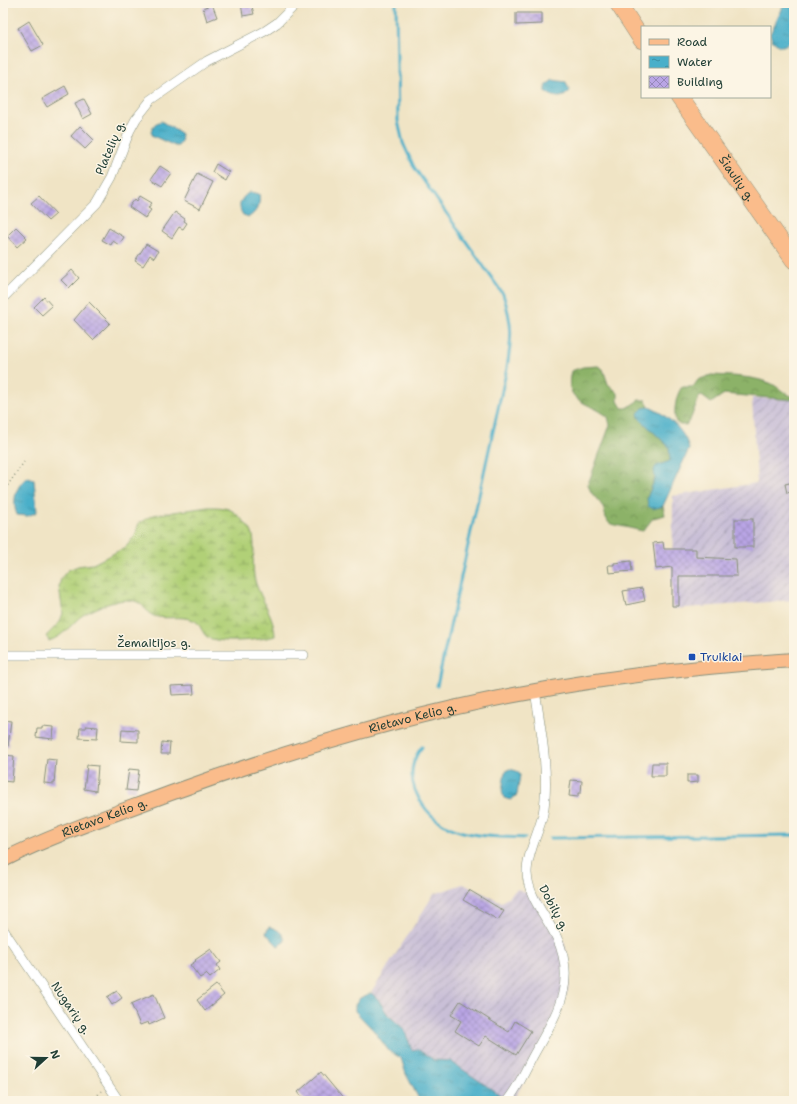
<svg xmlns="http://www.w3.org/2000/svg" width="797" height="1104" viewBox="0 0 797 1104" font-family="'Shantell Sans',sans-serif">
<defs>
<pattern id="industrial-furrows" width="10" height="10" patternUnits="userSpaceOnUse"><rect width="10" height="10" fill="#c9bfd7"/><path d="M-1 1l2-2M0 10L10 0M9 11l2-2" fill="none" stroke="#a39caf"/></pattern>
<pattern id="forest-crowns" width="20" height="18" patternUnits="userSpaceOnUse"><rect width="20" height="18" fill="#8cb268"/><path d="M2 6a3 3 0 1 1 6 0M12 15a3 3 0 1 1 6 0" fill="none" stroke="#729256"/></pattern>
<pattern id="wetland-marsh" width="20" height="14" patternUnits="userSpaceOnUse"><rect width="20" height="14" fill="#b1d077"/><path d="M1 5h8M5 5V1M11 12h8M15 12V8" fill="none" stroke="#8faa62"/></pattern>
<pattern id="water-ripples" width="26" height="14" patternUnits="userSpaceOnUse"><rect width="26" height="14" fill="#4aafc9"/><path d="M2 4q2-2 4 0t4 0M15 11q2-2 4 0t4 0" fill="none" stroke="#3d90a4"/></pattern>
<pattern id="building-cross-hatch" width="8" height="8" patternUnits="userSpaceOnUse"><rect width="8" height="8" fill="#b9a5e5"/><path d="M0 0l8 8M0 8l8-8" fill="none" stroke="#9688ba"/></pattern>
</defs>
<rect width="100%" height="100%" fill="#fcf5e5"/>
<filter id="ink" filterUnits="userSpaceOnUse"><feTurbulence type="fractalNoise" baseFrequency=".025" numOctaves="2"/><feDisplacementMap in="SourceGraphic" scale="8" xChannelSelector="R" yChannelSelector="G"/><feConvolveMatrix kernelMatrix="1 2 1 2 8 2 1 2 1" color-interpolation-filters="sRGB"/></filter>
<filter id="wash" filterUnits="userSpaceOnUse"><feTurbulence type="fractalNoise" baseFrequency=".012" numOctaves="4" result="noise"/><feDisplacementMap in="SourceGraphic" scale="16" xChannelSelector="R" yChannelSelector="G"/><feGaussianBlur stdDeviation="0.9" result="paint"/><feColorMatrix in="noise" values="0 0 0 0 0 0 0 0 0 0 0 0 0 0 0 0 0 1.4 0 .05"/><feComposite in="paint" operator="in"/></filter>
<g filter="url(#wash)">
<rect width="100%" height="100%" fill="#f0e4c5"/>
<!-- industrial -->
<g fill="url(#industrial-furrows)">
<path d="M752,398L794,400V600L672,609L673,496L757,483Z"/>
<path d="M463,884L502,902L517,889L540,898L564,942L569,963V987L556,1023L513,1101H500V1095L450,1061L434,1060L417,1049L412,1050L404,1029L388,1014L378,999L371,993L434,894Z"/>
</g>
<!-- forest -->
<g fill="url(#forest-crowns)" stroke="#56784e">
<path d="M598,366L603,369L608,384L618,393V401L622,408H627L639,400H646L649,407L643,408L639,418L669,447L670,461L657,466L655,479L647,498L660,508L663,506L665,515L653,518L643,531L611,524L606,520C604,498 592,501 588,484L610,425L608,417C589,401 563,404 571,371L583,367Z"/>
<path d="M711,375C729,376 752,376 770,383C779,387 782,393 794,397V400L724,394L711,403L702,396L699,397L691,418L686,425H680L676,422C673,413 676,394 682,387H693L698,380Z"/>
</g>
<!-- wetland -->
<path fill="url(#wetland-marsh)" stroke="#688656" d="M208,507C228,507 232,508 245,523C248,526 252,531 253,536C256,551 250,567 256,584C262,601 275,618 275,636C262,640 216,645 206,636C201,631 200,622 193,620C180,615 167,620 154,616C144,612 145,600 126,600C114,600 90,610 80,617C70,626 63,636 49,641L46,636L60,622L63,613L59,587L61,578L68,570L78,566L93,564L126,547L135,535L139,523L153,515Z"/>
<!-- water -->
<g fill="url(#water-ripples)" stroke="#34767e">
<path d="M785,3H794V41L783,46H779L772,40L770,34Z"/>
<path d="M553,80L566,82L569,90C565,100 554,98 546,92V85Z"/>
<path d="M161,121L180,133L182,139L178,146H175L153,136L151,132L155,124Z"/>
<path d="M250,192L259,194C261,203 257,212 249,217L243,215C237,206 240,198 250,192Z"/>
<path d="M649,407C666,414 686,431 689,449L663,506L653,509L648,506L647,498L655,479L654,470L656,466L670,461L669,447L639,418L638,413L643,408Z"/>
<path d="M29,477L34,480L37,512L28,516L17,515C12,502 15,484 29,477Z"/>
<path d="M509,769L517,771L520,775L517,795L511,800L504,798L502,791L505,772Z"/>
<path d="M269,927C276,928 284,933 285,941L278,946L266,933Z"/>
<path d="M371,993L378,999L388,1015L404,1029L412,1050L417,1049L434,1060L450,1061L500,1095V1101H420L406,1074L401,1058L389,1051L374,1031L355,1011V1005L360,998Z"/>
</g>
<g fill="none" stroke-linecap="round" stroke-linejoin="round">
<!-- stream -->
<g stroke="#4aafc9" stroke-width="3">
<path d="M396,3L398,121L403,143L414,167L503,294C513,325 512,336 507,368L437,686"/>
<path d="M422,747C412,759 409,775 415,790C434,838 480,836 525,838"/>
<path d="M550,838L794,835"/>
</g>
</g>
<g id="blocks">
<!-- building -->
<g fill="url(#building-cross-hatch)">
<path d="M241,3H251L254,14L243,16Z"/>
<path d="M212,4L217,17L207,21L203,8Z"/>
<path d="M516,13H542V24L516,25Z"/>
<path d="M29,21L43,45L32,51L18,28Z"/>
<path d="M65,86L69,94L47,107L42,99Z"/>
<path d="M84,99L92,114L83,119L75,103Z"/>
<path d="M80,126L94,140L85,149L71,136Z"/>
<path d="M216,164L229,172L225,180L212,172Z"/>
<path d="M160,166L171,173L162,186L151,179Z"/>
<path d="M197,174L213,182L200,209L184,201Z"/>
<path d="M39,196L56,214L48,221L31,203Z"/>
<path d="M140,196L152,203L148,208L151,210L145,218L129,207L135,199L137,201Z"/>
<path d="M175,212L185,219L184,221L187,223L183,229L179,227L172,238L162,231Z"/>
<path d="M16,227L27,238L17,247L7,236Z"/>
<path d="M109,228L124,237L119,245L113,241L111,245L102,240Z"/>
<path d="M146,244L158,251L154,258L150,255L143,266L135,261Z"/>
<path d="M72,270L79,278L69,288L61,280Z"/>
<path d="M44,297L52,306L42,315L34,307Z"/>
<path d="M89,302L110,323L93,340L74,320Z"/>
<path d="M794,482V491L787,493L785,484Z"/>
<rect x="735" y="519" width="18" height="28"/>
<path d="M663,542L664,549H696V557L736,559L737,576H679V606H672V567L656,569L653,543Z"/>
<path d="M631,561L632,571L609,573L608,565H614V563Z"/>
<path d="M642,588L645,601L626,605L623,591Z"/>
<path d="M193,685L194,694L172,695L171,686Z"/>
<path d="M3,720L11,721L8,747H3Z"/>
<path d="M42,726L54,727L53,739L36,737L37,728H42Z"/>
<path d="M86,726L98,727L97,739L79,738L80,728H86Z"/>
<path d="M122,729L138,730V742L121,741Z"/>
<path d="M162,742L170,743L169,754H161Z"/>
<path d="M4,755L14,756L12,782L3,781Z"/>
<path d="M47,759L56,760L54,784L44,783Z"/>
<path d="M652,763H666V776H651Z"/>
<path d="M87,765L98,766L96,791L84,789Z"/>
<path d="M129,769L139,770L136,791L126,790Z"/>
<path d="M687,775H698V782L687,783Z"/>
<path d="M571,780L582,781L581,793H578V797L569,796Z"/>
<path d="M469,890L504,911L498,920L463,900Z"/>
<path d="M211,949L221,962L217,965L220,970L210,978L206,974L200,978L190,965L196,961L195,960Z"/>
<path d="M216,985L224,995L205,1011L197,1000Z"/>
<path d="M117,991L122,998L112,1005L107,997Z"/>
<path d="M154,994L164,1018L149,1025L148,1022L140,1025L131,1004Z"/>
<path d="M460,1001L509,1032L515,1021L531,1031L516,1055L486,1036L479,1046L455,1031L461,1021L451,1015Z"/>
<path d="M321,1072L345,1101H305L298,1092Z"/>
</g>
</g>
</g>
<g filter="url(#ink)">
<use href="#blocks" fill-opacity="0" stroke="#88907c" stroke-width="1"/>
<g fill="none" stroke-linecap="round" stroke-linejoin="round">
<defs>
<g id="street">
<path d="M3,298L97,203L112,177L130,130L136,119L151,100L207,61L265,31L277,23L297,3"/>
<path d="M3,655H304"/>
<path d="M3,929L119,1101"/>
<path d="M507,1101C518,1088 525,1071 533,1056C555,1016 578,985 557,938C547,917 528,897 527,873C527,853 539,833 543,814C550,776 541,729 535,691"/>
</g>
<g id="primary">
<path id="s1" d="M3,860C57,833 115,814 171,793C290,750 411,713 536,691C622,675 707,666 794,660"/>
</g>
<g id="highway">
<path d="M618,3L642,40"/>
<path id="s2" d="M679,97L794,260"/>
</g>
</defs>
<!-- street casing -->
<use href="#street" stroke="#88907c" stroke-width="10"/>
<!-- primary casing -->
<use href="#primary" stroke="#88907c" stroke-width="16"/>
<!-- highway casing -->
<use href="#highway" stroke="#88907c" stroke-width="18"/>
<!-- path -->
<g stroke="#88907c" stroke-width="1.5" stroke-dasharray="1 3" stroke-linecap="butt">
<path d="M3,492L24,462"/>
<path d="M93,1101L101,1091"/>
</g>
<!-- street -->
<use href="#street" stroke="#fff" stroke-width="9"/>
<!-- primary -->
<use href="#primary" stroke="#fabc8b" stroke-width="14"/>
<!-- highway -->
<use href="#highway" stroke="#fabc8b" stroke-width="17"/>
</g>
</g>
<!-- markers -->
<rect fill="#1a4fb4" stroke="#fcf5e5" stroke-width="1.5" x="688" y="653" width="8" height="8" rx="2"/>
<g text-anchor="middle" stroke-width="3" stroke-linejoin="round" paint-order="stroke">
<!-- street labels -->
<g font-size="12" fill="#1f3d34" stroke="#fcf5e5">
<text transform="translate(110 148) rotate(-67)" y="4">Platelių g.</text>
<text dy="4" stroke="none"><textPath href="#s2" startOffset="100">Šiaulių g.</textPath></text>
<text x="154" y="647">Žemaitijos g.</text>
<text dy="4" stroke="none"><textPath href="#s1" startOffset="434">Rietavo Kelio g.</textPath></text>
<text dy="4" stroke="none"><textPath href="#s1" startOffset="110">Rietavo Kelio g.</textPath></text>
<text transform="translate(554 908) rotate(62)" y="4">Dobilų g.</text>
<text transform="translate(71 1008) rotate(56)" y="4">Nugarių g.</text>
</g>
<!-- transit labels -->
<g font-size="12" fill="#164399" stroke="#fcf5e5" text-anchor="start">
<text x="700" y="661">Truikiai</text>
</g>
</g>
<!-- margin -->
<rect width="797" height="1104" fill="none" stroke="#fcf5e5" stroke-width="16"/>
<!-- legend -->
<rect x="641" y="26" width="130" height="72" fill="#fcf5e5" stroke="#a4ab9e"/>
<rect x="649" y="39" width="20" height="6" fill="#fabc8b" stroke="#a4ab9e"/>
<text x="677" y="46" font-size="12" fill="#1f3d34">Road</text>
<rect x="649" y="56" width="20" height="12" fill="url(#water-ripples)" stroke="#a4ab9e"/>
<text x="677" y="66" font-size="12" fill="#1f3d34">Water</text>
<rect x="649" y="76" width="20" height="12" fill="url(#building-cross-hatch)" stroke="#a4ab9e"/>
<text x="677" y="86" font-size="12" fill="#1f3d34">Building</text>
<!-- north arrow -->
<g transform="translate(46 1058) rotate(69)" stroke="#fcf5e5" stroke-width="3" paint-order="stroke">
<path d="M0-3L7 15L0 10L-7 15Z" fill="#1f3d34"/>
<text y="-6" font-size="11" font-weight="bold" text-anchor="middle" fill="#1f3d34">N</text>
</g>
</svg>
